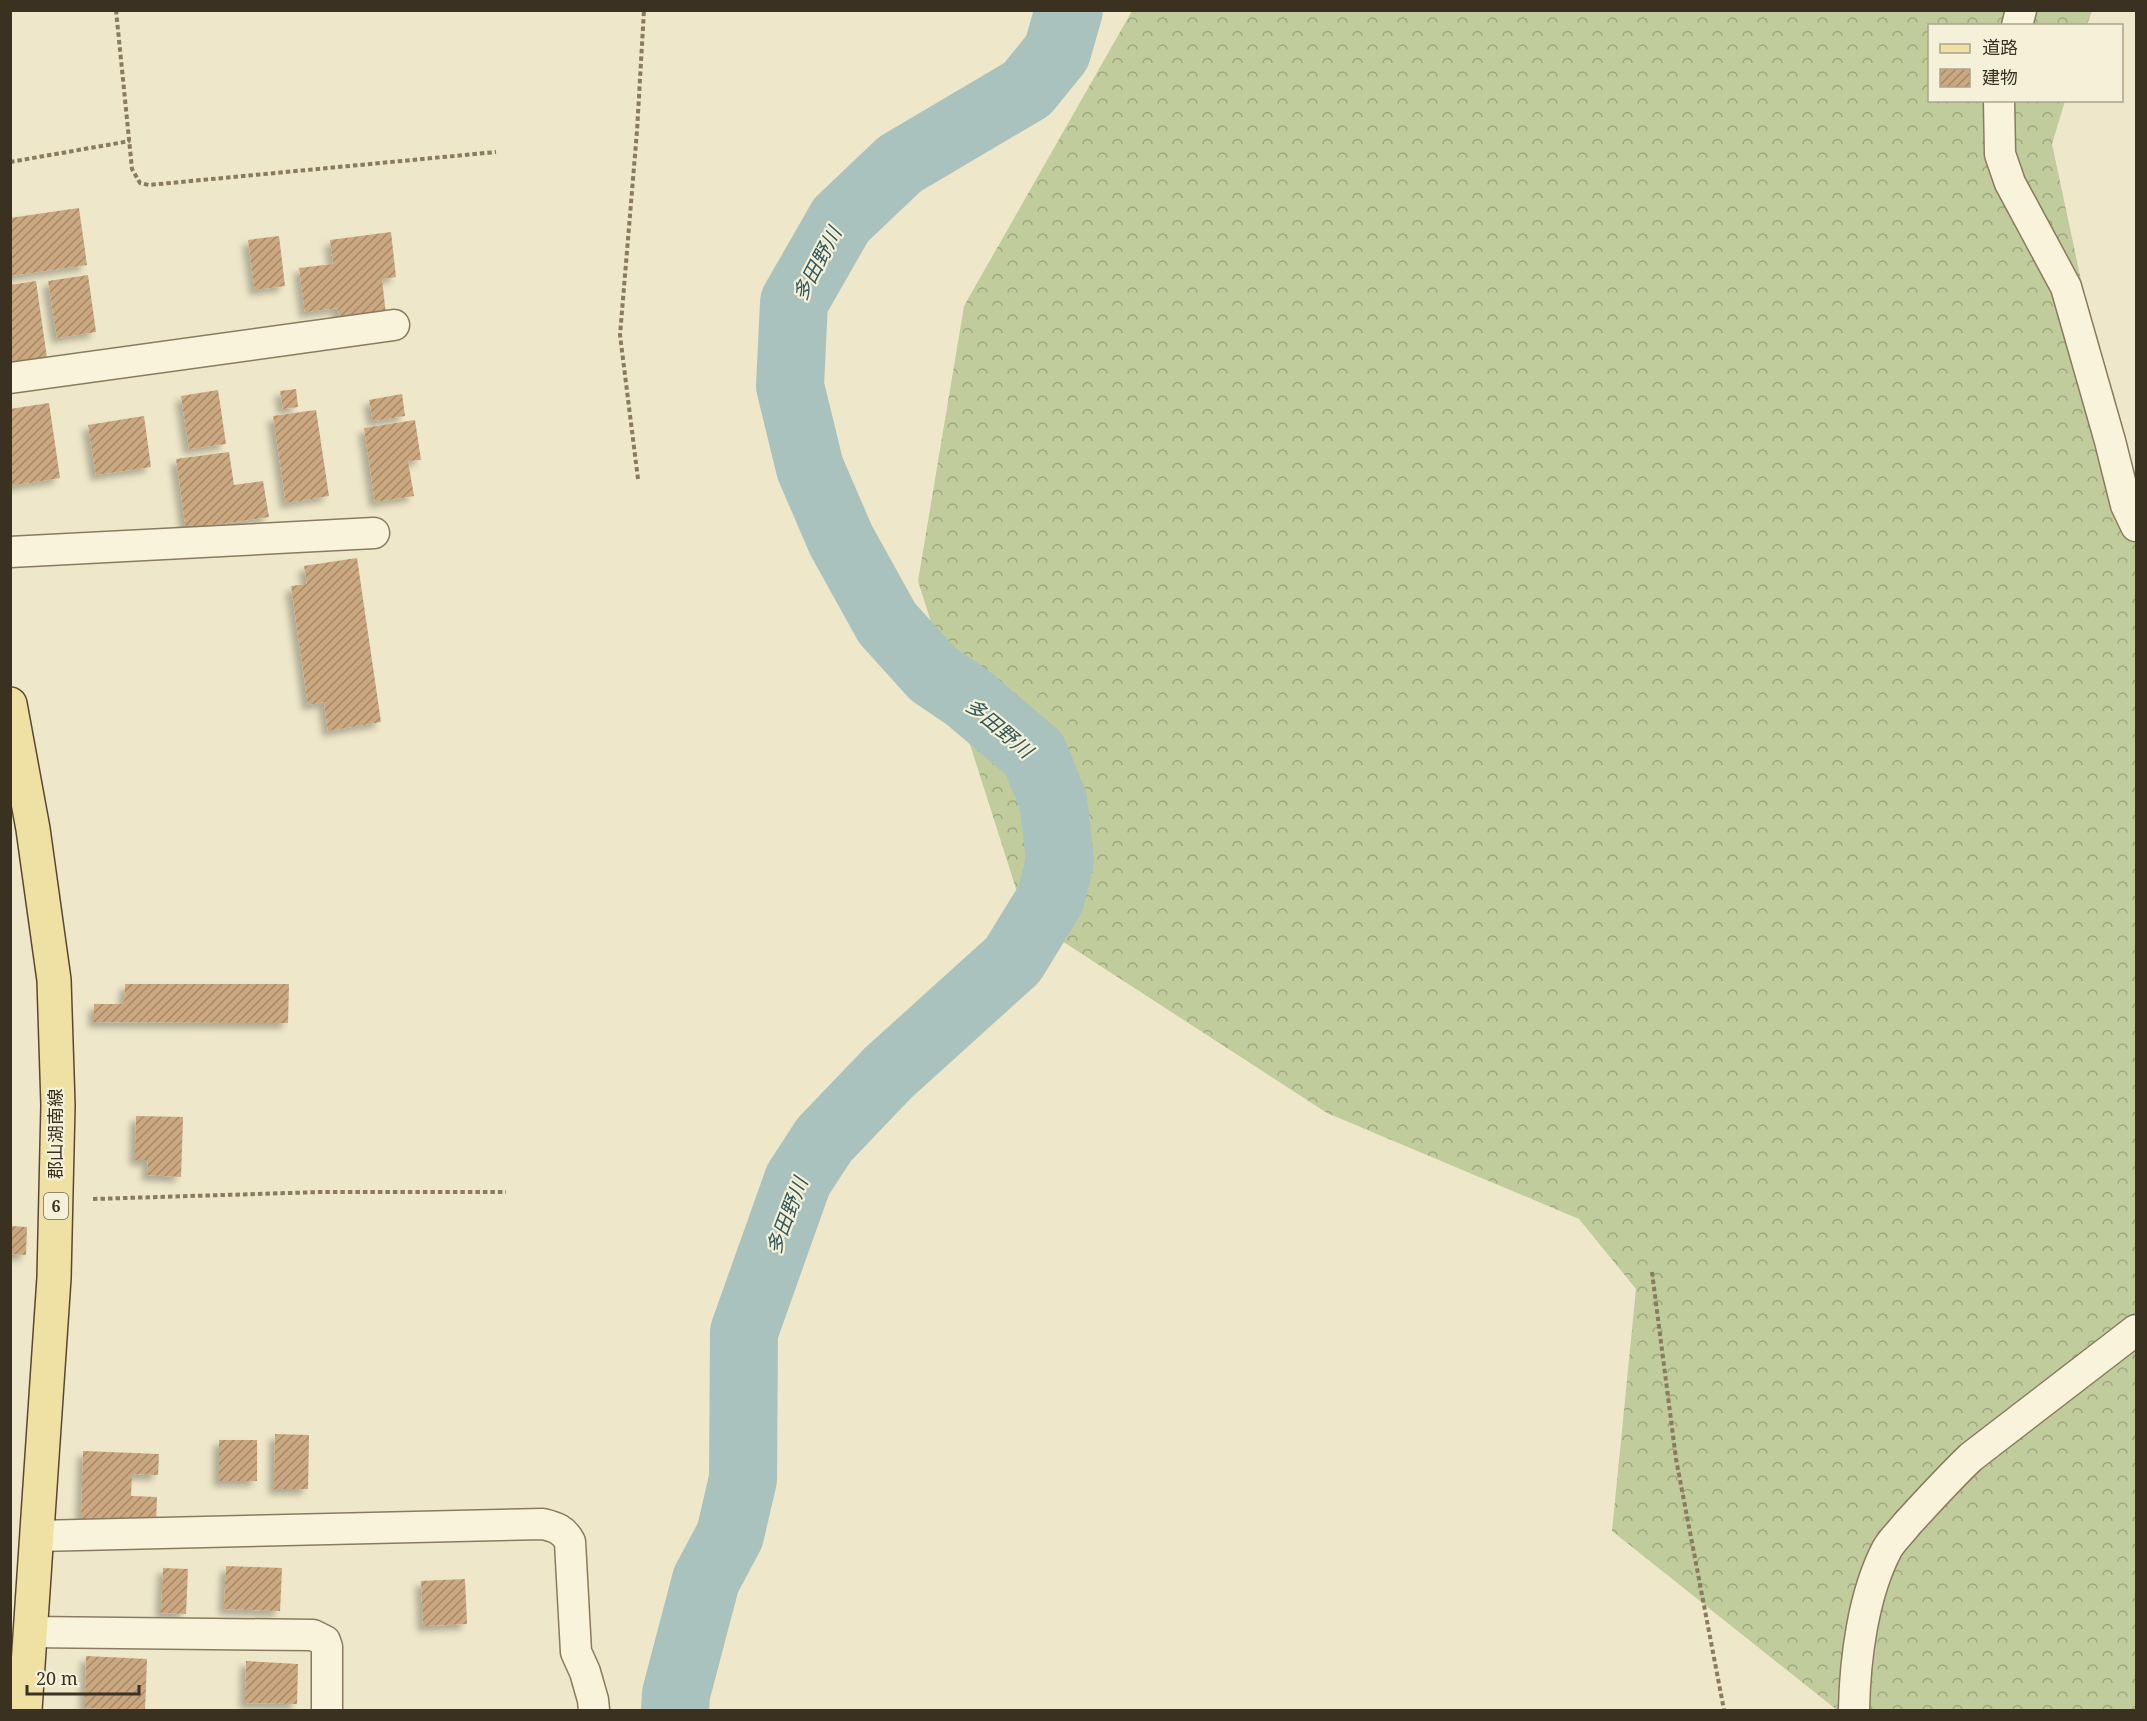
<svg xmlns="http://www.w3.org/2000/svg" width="2147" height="1721" viewBox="0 0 2147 1721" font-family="'Noto Serif','Noto Sans JP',serif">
<defs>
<pattern id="forest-crowns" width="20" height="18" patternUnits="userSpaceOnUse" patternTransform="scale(1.5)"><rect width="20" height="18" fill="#c1cc9d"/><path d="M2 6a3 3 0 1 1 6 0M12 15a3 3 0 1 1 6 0" fill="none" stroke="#9ea680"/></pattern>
<pattern id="building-hatch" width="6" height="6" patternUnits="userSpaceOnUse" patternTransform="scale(1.5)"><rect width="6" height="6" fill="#cba880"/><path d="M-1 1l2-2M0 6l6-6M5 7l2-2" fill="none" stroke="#a68968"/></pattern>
<filter id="shadow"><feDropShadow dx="-5.5" dy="5.5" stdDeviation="3" flood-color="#0004"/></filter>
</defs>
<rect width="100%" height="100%" fill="#eee7c9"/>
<!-- forest -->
<path fill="url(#forest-crowns)" d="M1132,11H2092L2087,25L1930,26V100L2065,101L2052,144L2136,538V1710H1837L1612,1531L1636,1289L1579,1219L1327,1113L1025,917L918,581L964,306Z"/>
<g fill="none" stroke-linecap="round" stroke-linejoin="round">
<!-- river -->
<path stroke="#aac2be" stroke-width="68" d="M675,1710L676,1694L706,1580L730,1535L743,1479L744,1332L798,1180L824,1140L888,1073L1013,960L1051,898L1060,860L1053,800L1034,754L967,697L933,674L887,623L841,540L810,468L790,386L794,302L841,220L900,164L1027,89L1057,52L1069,10"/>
</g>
<!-- building -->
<g fill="url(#building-hatch)" filter="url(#shadow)">
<path d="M79,208L87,265L10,276V218Z"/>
<path d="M391,232L396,277L382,279L386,315L340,321L338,308L305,312L299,268L333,264L330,240Z"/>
<path d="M279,236L285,286L255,290L248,240Z"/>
<path d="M88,275L96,332L57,338L48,281Z"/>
<path d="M36,281L47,358L10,363V285Z"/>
<path d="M296,389L298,407L283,409L280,391Z"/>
<path d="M218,390L226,444L189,449L181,396Z"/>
<path d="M402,394L405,416L373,421L369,400Z"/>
<path d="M49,403L60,478L10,486V409Z"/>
<path d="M316,410L329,496L286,503L273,416Z"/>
<path d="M144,416L151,467L96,475L88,425Z"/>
<path d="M415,420L421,460L408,461L414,496L375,502L364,428Z"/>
<path d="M229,452L234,485L263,481L269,517L186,529L176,459Z"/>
<path d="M357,558L381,722L328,731L324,702L308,705L291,586L307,584L304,566Z"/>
<path d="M125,984H289L288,1023L94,1022V1004H124Z"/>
<path d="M136,1116L183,1117L181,1177L147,1175L148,1160H135Z"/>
<path d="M10,1226L27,1227L26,1255L10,1254Z"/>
<path d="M275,1434L309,1435L308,1489H274Z"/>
<rect x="219" y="1440" width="38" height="41"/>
<path d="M83,1451L159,1454L158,1475L132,1474L131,1496L157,1497L156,1524L81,1521Z"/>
<path d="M226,1566L282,1568L280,1611L224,1609Z"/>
<path d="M163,1568L188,1569L186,1614L161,1613Z"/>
<path d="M465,1579L467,1624L423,1626L421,1581Z"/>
<path d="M86,1656L147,1659L145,1710L85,1708Z"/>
<path d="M246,1661L298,1664L297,1704L245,1703Z"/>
</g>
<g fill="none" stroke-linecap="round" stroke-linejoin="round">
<defs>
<g id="street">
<path d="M2017,26L2021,10"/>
<path d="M1999,100L2000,154L2010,183L2066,287L2110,441L2126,505L2136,526"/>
<path d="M10,378L394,325"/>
<path d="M10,552L374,533"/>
<path d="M37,1536L543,1524C556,1527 564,1530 570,1542L576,1652L585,1672L593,1700L594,1710"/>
<path d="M30,1632L313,1635L325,1641L327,1647V1710"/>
<path d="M1854,1710C1855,1659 1863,1595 1887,1549C1892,1540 1901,1532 1907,1524C1928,1501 1949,1478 1971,1457L2136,1330"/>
</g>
<path id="primary" d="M10,704L33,829L54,980L58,1105L54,1278L25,1710"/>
</defs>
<!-- street casing -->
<use href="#street" stroke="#8a7b5e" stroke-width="33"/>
<!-- primary casing -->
<use href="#primary" stroke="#594831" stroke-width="36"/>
<!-- path -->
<g stroke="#8a7b5e" stroke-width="4" stroke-dasharray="4.5 3" stroke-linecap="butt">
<path d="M116,10L132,169L140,183L149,185L496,152"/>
<path d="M10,162L130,141"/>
<path d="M638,479L620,335L637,131L644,10"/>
<path d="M93,1199L321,1192H506"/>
<path d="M1652,1272L1676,1459L1724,1710"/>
</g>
<!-- street -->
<use href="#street" stroke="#f9f3dc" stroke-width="30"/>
<!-- primary -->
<use href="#primary" stroke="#efe0a3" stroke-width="33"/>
</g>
<g text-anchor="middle" stroke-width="4.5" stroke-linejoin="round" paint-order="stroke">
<!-- shield labels -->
<rect fill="#f5f1d9" stroke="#736b58" stroke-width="1.5" x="44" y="1193" width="24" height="26" rx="4.5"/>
<g font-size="16" font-weight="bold" fill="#3b3121">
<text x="56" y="1212">6</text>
</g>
<!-- street labels -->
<g font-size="18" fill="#3b3121" stroke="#f5f1d9">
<text transform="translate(56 1134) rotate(-90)" y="6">郡山湖南線</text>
</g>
<!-- water labels -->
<g font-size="20" font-style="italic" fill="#31585a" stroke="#f5f1d9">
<text transform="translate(817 264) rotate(-62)" y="7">多田野川</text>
<text transform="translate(999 728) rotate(40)" y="7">多田野川</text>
<text transform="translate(787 1216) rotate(-69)" y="7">多田野川</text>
</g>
</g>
<!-- border -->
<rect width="2147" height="1721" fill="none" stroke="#3b3121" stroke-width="24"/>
<!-- legend -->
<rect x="1928" y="24" width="195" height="78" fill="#f5f1d9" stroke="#aba48f" stroke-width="1.5"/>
<rect x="1940" y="44" width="30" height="9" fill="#efe0a3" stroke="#aba48f" stroke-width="1.5"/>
<text x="1982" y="54" font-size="18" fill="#3b3121">道路</text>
<rect x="1940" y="69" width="30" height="18" fill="url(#building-hatch)" stroke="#aba48f" stroke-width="1.5"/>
<text x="1982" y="84" font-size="18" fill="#3b3121">建物</text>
<!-- scale -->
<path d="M27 1685v9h112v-9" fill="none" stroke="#3b3121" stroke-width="3"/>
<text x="36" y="1685" font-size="18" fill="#3b3121" stroke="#f5f1d9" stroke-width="4.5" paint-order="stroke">20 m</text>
</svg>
